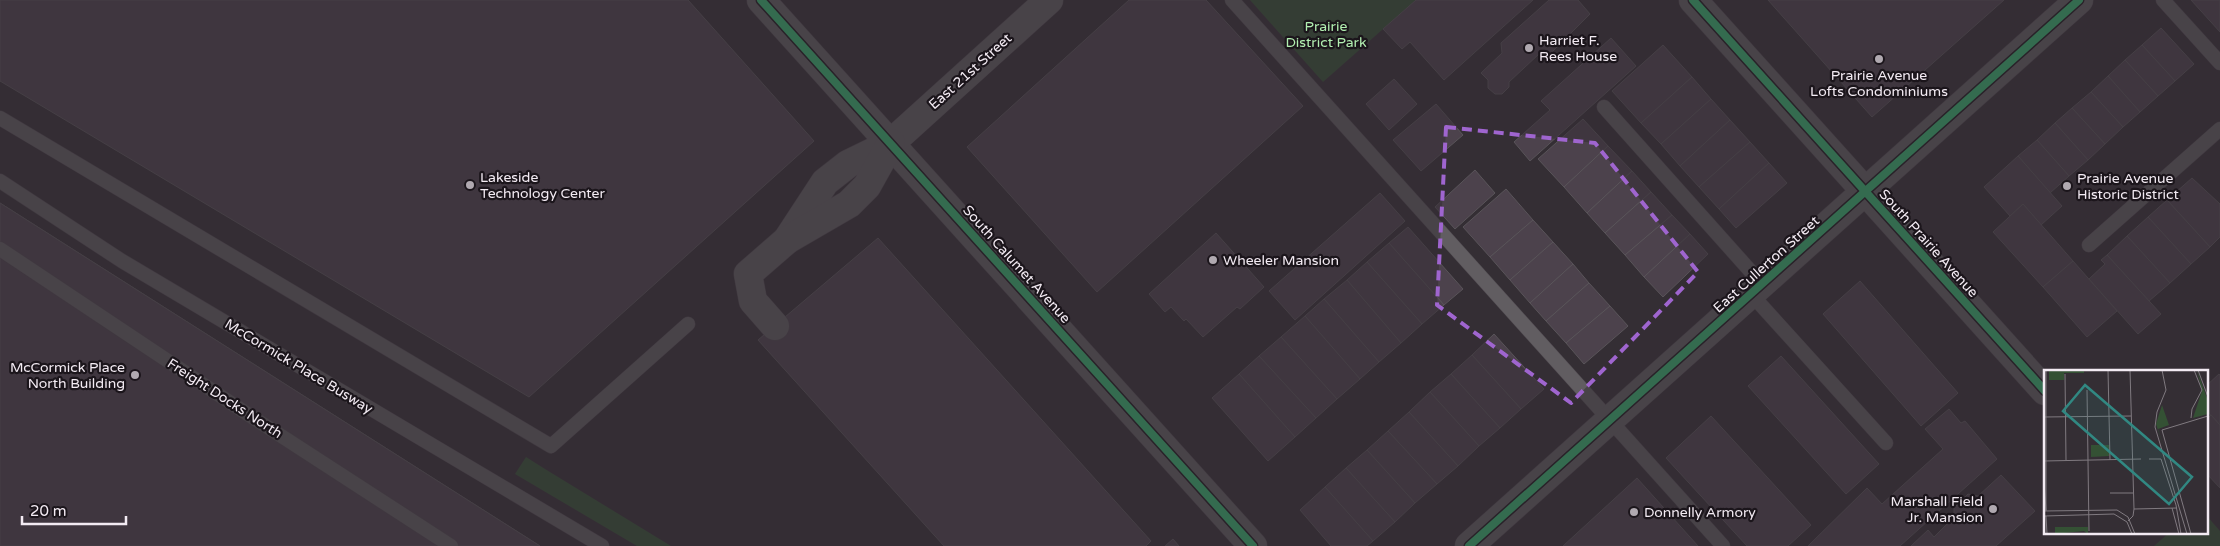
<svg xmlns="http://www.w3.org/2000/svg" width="2220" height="546" viewBox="0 0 2220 546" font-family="'Varela Round',sans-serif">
<rect width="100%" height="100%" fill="#342e34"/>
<!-- green -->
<g fill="#345134">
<path d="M1250,0H1416L1323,82Z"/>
<path d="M526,457L545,469L671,546H637L515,474Z"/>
<path d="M2206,515L2220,531V546H2154L2170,532H2206Z"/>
</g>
<!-- building -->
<g fill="#4c424c" stroke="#595459">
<path d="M0,0H688L814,141L529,397L0,81Z"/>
<path d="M1129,0H1206L1303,106L1097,292L967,147Z"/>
<path d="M1416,0H1533L1444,80L1410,42L1402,49L1383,29Z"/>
<path d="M1549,0H1578L1590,14L1545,59L1539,54L1509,82V87L1502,94H1495L1488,88V80L1481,73L1502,53L1501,43Z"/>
<path d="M1768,0H2004L1872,117Z"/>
<path d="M2191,0H2220V32Z"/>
<path d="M2161,28L2194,64L2175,81L2142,45Z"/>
<path d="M1611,38L1636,66L1530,161L1514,142L1550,110L1541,101Z"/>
<path d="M1663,45L1692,77L1641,123L1612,91Z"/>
<path d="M2142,45L2175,81L2158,96L2125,60Z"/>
<path d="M2125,60L2158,96L2140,112L2108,76Z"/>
<path d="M2108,76L2140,112L2123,127L2091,92Z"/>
<path d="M1692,77L1711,99L1661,144L1641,123Z"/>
<path d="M1394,79L1417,104L1389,130L1366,104Z"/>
<path d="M2091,92L2123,127L2105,144L2072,108Z"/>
<path d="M1711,99L1730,120L1680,166L1661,144Z"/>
<path d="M1436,104L1463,135L1421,171L1393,140Z"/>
<path d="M2072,108L2105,144L2088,160L2055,123Z"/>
<path d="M1583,119L1608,146L1564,187L1538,159Z"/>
<path d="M1730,120L1750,142L1699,187L1680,166Z"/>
<path d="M2055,123L2088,160L2069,176L2037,140Z"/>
<path d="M2037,140L2069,176L2050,193L2018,156Z"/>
<path d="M1750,142L1769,163L1719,209L1699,187Z"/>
<path d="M1608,146L1632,171L1587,213L1564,187Z"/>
<path d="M2018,156L2062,206L2041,225L2023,204L2010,216L1984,187Z"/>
<path d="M1769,163L1787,183L1736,228L1719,209Z"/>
<path d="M1475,170L1495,193L1455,229L1435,207Z"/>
<path d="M1632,171L1651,192L1605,233L1587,213Z"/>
<path d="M2192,178L2220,204V237L2210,247L2167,200Z"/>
<path d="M1506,189L1533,220L1490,257L1463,227Z"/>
<path d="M1651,192L1672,215L1625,255L1605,233Z"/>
<path d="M1380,193L1405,221L1295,320L1269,291Z"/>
<path d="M2167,200L2210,247L2191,264L2148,217Z"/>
<path d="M0,203L540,546H0Z"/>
<path d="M0,203L540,546H0Z"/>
<path d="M2023,204L2073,261L2043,287L1993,232Z"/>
<path d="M1672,215L1690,234L1644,277L1625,255Z"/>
<path d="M2148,217L2191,264L2170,283L2127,236Z"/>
<path d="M1533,220L1553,242L1510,280L1490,257Z"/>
<path d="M1408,227L1463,289L1444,305L1389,243Z"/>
<path d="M1216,233L1264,287L1240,309L1237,307L1203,337L1186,319L1184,321L1171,307L1165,312L1149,294Z"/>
<path d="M1690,234L1708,254L1663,297L1644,277Z"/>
<path d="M2127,236L2170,283L2149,301L2107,255Z"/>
<path d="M878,238L1151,541L1146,546H944L758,340Z"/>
<path d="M1553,242L1573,264L1530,303L1510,280Z"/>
<path d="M1389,243L1444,305L1422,324L1367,262Z"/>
<path d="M2107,255L2161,314L2138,334L2089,279L2105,264L2101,260Z"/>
<path d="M2073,261L2117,311L2087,337L2043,287Z"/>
<path d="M1367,262L1422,324L1401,343L1347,280Z"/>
<path d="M1573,264L1589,283L1546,321L1530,303Z"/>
<path d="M1347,280L1401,343L1379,362L1324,299Z"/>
<path d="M1860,281L1958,393L1921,426L1823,314Z"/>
<path d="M1589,283L1610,306L1566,343L1546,321Z"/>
<path d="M1324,299L1379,362L1360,379L1305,316Z"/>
<path d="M1610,306L1628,326L1584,364L1566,343Z"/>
<path d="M1305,316L1360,379L1337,399L1281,337Z"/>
<path d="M1494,334L1544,389L1521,409L1472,355Z"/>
<path d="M1281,337L1337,399L1316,418L1259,356Z"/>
<path d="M1472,355L1521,409L1500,428L1451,374Z"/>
<path d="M1259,356L1316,418L1295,437L1239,374Z"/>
<path d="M1781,356L1879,464L1846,494L1748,386Z"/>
<path d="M1239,374L1295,437L1268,461L1212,398Z"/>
<path d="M1451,374L1500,428L1479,446L1430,392Z"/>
<path d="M2219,374L2220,375V425L2206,410V386Z"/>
<path d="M1430,392L1479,446L1458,466L1409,412Z"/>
<path d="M1949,409L1961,423L1965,421L1997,459L1900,546H1808L1867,488L1882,504L1943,449L1925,429Z"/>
<path d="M1409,412L1458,466L1437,484L1388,431Z"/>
<path d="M2211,415L2220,425V488L2206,473V420Z"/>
<path d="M1711,416L1811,525L1788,546H1747L1666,458Z"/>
<path d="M1388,431L1437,484L1415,503L1367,450Z"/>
<path d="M1367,450L1415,503L1395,522L1346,468Z"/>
<path d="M1346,468L1395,522L1373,541L1325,487Z"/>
<path d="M2001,475L2035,511L1996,546H1911L1928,530L1934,537L1954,517V508L1968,494L1978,496Z"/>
<path d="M1637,478L1698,546H1563Z"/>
<path d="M1325,487L1373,541L1367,546H1331L1300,510Z"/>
<path d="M1173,539L1179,546H1165Z"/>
</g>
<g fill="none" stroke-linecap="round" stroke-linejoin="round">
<defs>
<g id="service">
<path d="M1232,0L1723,546"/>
<path d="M2163,0L2220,63"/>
<path d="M1604,107L1762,284"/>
<path d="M0,118L551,446L688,324"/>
<path d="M0,181L122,261L602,546"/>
<path d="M2089,245L2220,129"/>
<path d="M0,249L249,415L451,546"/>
<path d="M1751,294L1886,443"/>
</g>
<g id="minor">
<path d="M761,0L1253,546"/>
<path d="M1693,0L2045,391"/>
<path d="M787,240L825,182L848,164L891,143L1049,0"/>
<path d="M775,326L753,301L748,274L787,240L849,204L867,186L891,143"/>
<path d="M1469,546L2079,0"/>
</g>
</defs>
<!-- service casing -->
<use href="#service" stroke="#4f494f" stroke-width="15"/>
<!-- minor casing -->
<use href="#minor" stroke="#4f494f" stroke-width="29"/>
<!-- service -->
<use href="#service" stroke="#615d61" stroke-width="14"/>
<!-- minor -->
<use href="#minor" stroke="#615d61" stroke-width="28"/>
<defs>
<g id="cycleway">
<path d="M761,0L1253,546"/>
<path d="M1693,0L2045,391"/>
<path d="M1469,546L2079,0"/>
</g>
</defs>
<!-- cycleway casing -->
<use href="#cycleway" stroke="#1b151b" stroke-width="11"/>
<!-- cycleway -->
<use href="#cycleway" stroke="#33b770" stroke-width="8"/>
</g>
<!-- marked area -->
<path d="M0 0H2220V546H0ZM1446,127L1595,143L1698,272L1571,403L1437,305Z" fill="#342e34" fill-opacity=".55" fill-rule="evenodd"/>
<path fill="none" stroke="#9f65cf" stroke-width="4" stroke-dasharray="10 6" stroke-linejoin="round" d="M1446,127L1595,143L1698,272L1571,403L1437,305Z"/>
<!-- markers -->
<g fill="#b0a9b0" stroke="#1b151b" stroke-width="2">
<circle cx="1529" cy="48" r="5"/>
<circle cx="1879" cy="59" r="5"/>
<circle cx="470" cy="185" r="5"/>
<circle cx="2067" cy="186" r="5"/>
<circle cx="1213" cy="260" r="5"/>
<circle cx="135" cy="375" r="5"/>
<circle cx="1993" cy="509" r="5"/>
<circle cx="1634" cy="512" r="5"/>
</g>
<g text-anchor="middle" stroke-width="4.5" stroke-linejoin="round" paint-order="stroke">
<!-- park labels -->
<g font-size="14" fill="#b2efb1" stroke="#1b151b">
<text x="1326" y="31">Prairie<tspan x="1326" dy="16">District Park</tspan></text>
</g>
<!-- poi labels -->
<g font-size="14" fill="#f3ebf3" stroke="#1b151b" text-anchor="start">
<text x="1539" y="45">Harriet F.<tspan x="1539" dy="16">Rees House</tspan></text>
<text x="1879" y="80" text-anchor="middle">Prairie Avenue<tspan x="1879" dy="16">Lofts Condominiums</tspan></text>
<text x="480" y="182">Lakeside<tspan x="480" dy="16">Technology Center</tspan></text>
<text x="2077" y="183">Prairie Avenue<tspan x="2077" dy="16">Historic District</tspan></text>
<text x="1223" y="265">Wheeler Mansion</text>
<text x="125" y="372" text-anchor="end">McCormick Place<tspan x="125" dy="16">North Building</tspan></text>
<text x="1983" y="506" text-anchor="end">Marshall Field<tspan x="1983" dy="16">Jr. Mansion</tspan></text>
<text x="1644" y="517">Donnelly Armory</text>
</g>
<!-- street labels -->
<g font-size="14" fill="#f3ebf3" stroke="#1b151b">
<text transform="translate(970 71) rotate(-42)" y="5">East 21st Street</text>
<text transform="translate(1929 243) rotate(48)" y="5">South Prairie Avenue</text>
<text transform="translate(1017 264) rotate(48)" y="5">South Calumet Avenue</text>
<text transform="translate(1766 264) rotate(-42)" y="5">East Cullerton Street</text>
<text transform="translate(299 366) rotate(31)" y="5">McCormick Place Busway</text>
<text transform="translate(225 398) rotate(33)" y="5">Freight Docks North</text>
</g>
</g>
<!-- overview -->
<g transform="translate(2044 370)">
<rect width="164" height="164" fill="#342e34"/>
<path d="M5,0H40V3H20V10H5ZM153,0L163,28L164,44L149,48L158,21ZM118,35L125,55L114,59L121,81L112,54ZM47,75H65V86L47,87ZM11,157H44V164L40,161L11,164Z" fill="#345134"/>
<path fill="none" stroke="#807a80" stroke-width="1" d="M2,0V141M64,0L66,90M118,0L122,20L113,42L111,57L143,164M154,0L164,27M21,4L22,90M43,20L45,161M0,47L87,46M147,48L148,39L158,20L150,0M105,89H117L132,135L137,164M0,91L97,89M0,112L2,140M66,123H89M128,138L135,164M90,139L133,138M0,141L73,140L84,147L91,164M0,146L70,144L83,152L88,164M2,146L3,164M84,151L89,146L90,139L86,0M147,164L118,60L164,46"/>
<path fill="#318882" fill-opacity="0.15" stroke="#318882" stroke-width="2.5" d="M41,15L148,107L125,134L19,41Z"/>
<rect width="164" height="164" fill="none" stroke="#f3ebf3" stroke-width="2.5"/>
</g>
<!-- scale -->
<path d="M22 516v8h104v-8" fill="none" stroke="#f3ebf3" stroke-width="2.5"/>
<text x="30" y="516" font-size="15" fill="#f3ebf3" stroke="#1b151b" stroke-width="4" paint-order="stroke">20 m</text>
</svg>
